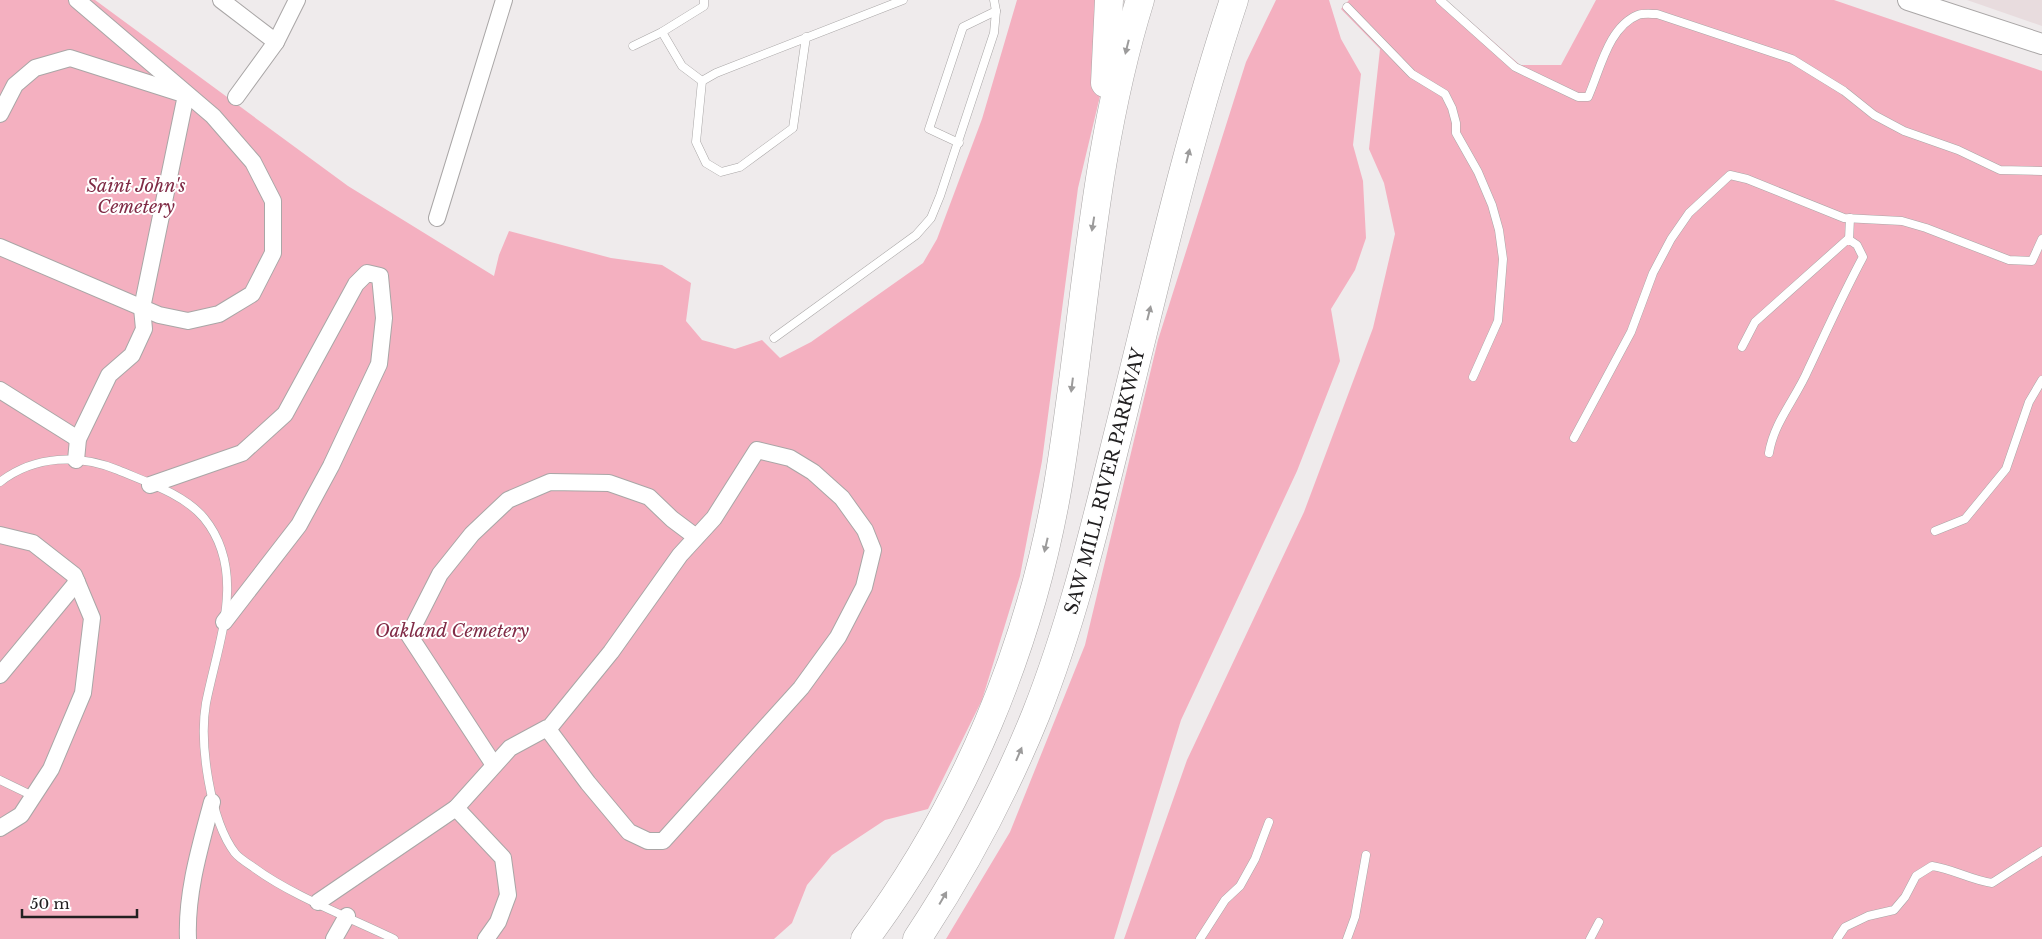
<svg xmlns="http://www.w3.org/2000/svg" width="2042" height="939" viewBox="0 0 2042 939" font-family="'Libre Baskerville',serif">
<rect width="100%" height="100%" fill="#efebec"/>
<!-- built -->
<path fill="#e8dcde" d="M1967,0H2042V26Z"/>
<!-- green -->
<g fill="#f4b0c0">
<path d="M0,0H95L348,186L494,276L499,255L509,231L611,258L662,265L691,283L686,321L702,340L735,349L762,340L780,358L811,342L923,263L937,239L982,119L1017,0H1123L1078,188L1042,461L1020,576L982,700L928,809L885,820L832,855L807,885L792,923L774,939H0Z"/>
<path d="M1276,0H1329L1341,39L1361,74L1353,145L1363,181L1366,238L1355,270L1331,309L1340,361L1297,471L1181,720L1114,939H946L1010,832L1085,645L1158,340L1246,62Z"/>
<path d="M1349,0H1446L1520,65H1561L1596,0H1834L2042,71V939H1124L1187,760L1304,512L1373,328L1395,234L1384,183L1369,149L1380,49L1341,9Z"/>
</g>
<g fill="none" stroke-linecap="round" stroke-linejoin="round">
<defs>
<g id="service">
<path d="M1440,0L1515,67L1578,97H1588C1600,71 1608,27 1638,15C1643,13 1651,14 1657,14L1792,59L1844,91L1874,115L1904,131L1958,150L2000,170L2042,171"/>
<path d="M1347,7L1412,74L1445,94L1452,108L1456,123V133L1478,172L1492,205L1499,230L1503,259L1498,321L1473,377"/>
<path d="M806,37L793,128L740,167L721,172L706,163L696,142L702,81L716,73L903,0"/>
<path d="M633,46L662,32"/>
<path d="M702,81L682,66L662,32L704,6V0"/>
<path d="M959,143L929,129L963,27L996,11"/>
<path d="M1849,240L1850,218"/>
<path d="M774,338L916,235L931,218L940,196L994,33L996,11L994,0"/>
<path d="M1742,347L1755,322L1848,239L1857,245L1863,257C1843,294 1826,332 1808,370C1796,398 1774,422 1769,453"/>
<path d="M1574,438L1631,332L1653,273L1671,239L1689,213L1730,175L1747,179L1844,218L1902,221L1926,228L2009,260L2032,261L2042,239"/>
<path d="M0,482C35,455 79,454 118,470C146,482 184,494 204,518C248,572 218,642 206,703C199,743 210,820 235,853C239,858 247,863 253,867C292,896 349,917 394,939"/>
<path d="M1935,531L1965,519L2006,469L2029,402L2042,380"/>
<path d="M0,780L33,796"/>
<path d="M1200,939L1225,900L1240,886L1255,859L1269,822"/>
<path d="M1347,939L1355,917L1366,855"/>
<path d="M1590,939L1599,922"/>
<path d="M1837,939L1845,927L1868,916L1894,910L1905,897L1916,876L1932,866C1953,869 1971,880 1992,883L2042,851"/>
</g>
<g id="minor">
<path d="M221,0L276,42"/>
<path d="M236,97L276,42L297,0"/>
<path d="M0,114L15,85L35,68L70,58L186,95L142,308L144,329L132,355L109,375L78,439L76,460"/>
<path d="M437,218L504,0"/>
<path d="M0,247L159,315L188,321L219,314L252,294L273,253V201L253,162L213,116L77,0"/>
<path d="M0,390L78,439"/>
<path d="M150,485L242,453L285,414L356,284L367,273L380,276L384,318L379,364L331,466L299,525L224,622"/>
<path d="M0,535L33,543L74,575L92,618L83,693L51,769L21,815L0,828"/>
<path d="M0,675L77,582"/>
<path d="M494,765L409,635L440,574L472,534L508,500L550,482L609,483L649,497L672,519L696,537"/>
<path d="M456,808L503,858L508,895L498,922L486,939"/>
<path d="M318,902L456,808L510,748L547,728L550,727L611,652L680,555L714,518L757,450L790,458L813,472L842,498L865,530L873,550L864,587L838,637L801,688L663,841H648L629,832L588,783L547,728"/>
<path d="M188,939C186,893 200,847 212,802"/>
<path d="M334,939L347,916"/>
</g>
<path id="tertiary" d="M1908,0L2042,44"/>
<g id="trunk">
<path d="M1105,83L1109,0"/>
<path d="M865,939C964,806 1030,648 1058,485C1085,324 1091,158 1140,0"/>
<path id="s1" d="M917,939C964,868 1004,793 1036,714C1070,628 1092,539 1114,450C1152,300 1185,147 1234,0"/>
</g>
</defs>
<!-- service casing -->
<use href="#service" stroke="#a9a6a6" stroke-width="9"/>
<!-- minor casing -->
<use href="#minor" stroke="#a9a6a6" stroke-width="18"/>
<!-- tertiary casing -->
<use href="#tertiary" stroke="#a9a6a6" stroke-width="22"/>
<!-- trunk casing -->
<use href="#trunk" stroke="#a9a6a6" stroke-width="29"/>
<!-- service -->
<use href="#service" stroke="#fff" stroke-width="8"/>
<!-- minor -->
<use href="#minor" stroke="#fff" stroke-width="16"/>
<!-- tertiary -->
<use href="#tertiary" stroke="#fff" stroke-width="20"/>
<!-- trunk -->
<use href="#trunk" stroke="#fff" stroke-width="28"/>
</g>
<!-- one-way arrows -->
<defs><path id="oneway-solid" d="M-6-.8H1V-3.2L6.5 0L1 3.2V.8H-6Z" transform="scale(1.25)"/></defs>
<g fill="#9c9b9b">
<use href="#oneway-solid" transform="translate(1127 47) rotate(104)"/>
<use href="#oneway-solid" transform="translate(1188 156) rotate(-76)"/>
<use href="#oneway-solid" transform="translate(1093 224) rotate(99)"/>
<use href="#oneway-solid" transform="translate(1149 313) rotate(-76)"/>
<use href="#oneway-solid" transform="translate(1072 385) rotate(97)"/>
<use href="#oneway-solid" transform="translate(1046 545) rotate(103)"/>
<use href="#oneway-solid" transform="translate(1019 754) rotate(-67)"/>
<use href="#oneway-solid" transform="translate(943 898) rotate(-60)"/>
</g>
<g text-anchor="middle" stroke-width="4" stroke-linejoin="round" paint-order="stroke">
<!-- park labels -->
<g font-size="18" font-style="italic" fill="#802b46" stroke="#fff">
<text x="136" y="192">Saint John's<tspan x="136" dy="21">Cemetery</tspan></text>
<text x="452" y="637">Oakland Cemetery</text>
</g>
<!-- street labels -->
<g font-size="18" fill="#222021" stroke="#fff">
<text dy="6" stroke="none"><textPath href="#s1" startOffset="498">SAW MILL RIVER PARKWAY</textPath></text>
</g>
</g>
<!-- scale -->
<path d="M22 909v8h115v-8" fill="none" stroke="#222021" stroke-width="2.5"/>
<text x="30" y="909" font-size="15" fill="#222021" stroke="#ffffff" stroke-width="4" paint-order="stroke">50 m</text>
</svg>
